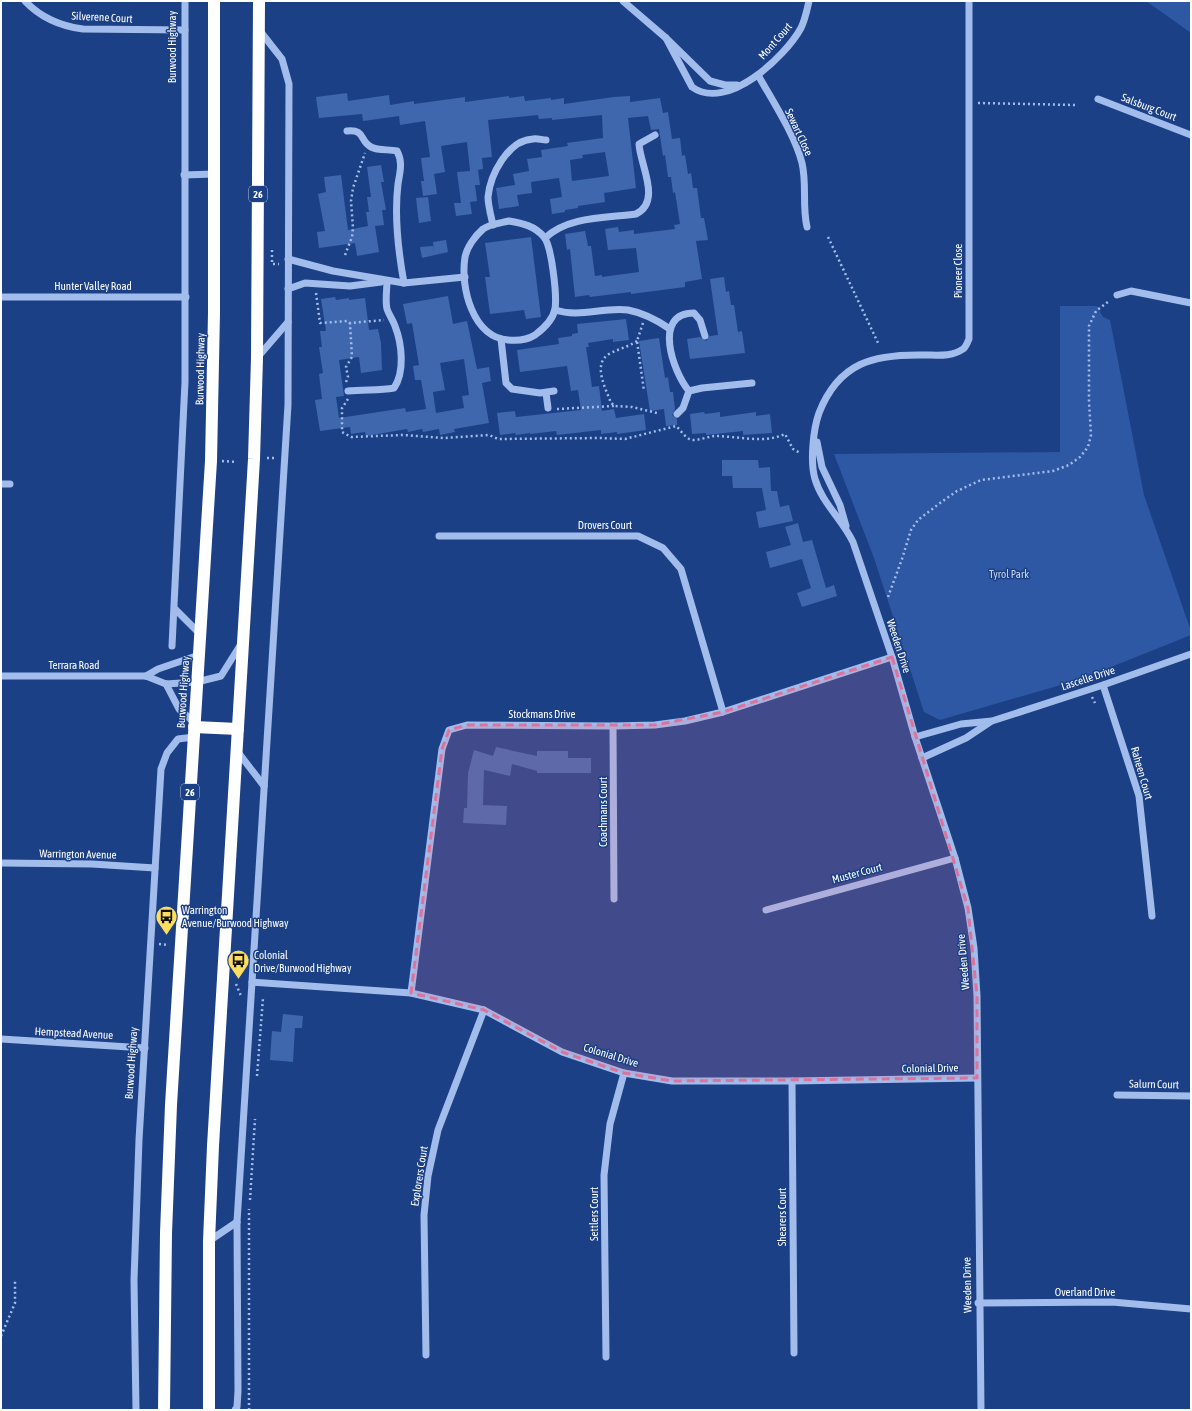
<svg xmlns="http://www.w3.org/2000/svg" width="1192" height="1411" viewBox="0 0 1192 1411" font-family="'Asap Condensed',sans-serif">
<rect width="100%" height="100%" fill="#1b4086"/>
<!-- green -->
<g fill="#2e58a4">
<path d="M1146,1H1191V33Z"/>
<path d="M1060,306H1097L1103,317L1110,320L1144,495L1191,631V635L1081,679L940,720L924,712L874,558L834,454L1060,452Z"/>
</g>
<!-- building -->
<g fill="#3f67ad" fill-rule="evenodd">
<path d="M347,93L348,101L389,95L390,105L414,101V104L465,97V102L509,96V98L524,96L525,101L551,98V100L564,98V104L614,97L630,96V102L660,98L663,113L668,112L672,139L680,138L682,156L685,155L688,174L691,173L693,188H697L701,218H704L708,240L696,241L702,279L685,282V287L631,294V292L590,297L589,295L575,297L570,249L567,250L565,234L585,231L588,246H591L595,276L602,275V277L639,272L636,248L608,250L605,229L618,227L619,232L634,230V234L675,229L674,225L680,224L675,192L673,193L671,177H668L665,155L663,156L659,129L651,130L648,116L628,118L636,188L604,193L605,202L578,206V208L565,210V212L552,214L550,199L562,197L559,178L531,182L532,193L517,195L519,206L499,209L496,188L515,185L513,174L529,171L527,159L542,157L541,150L568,146L567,143L603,138L602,115L552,120V118L539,119L538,115L488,120L492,157L482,158L483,169L478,170L480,185H475L477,201L470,202L472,214L456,216L454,203H461L457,172L470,171L467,142L441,146L445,172L434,174L437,194L423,196L421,181H424L421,158L430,157L425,121L400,125L399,116L363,121L362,114L319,118L316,97ZM605,152L609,176L572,181L570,160L583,158L582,155Z"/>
<path d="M381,165L384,182H381L386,210H382L384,225L375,226L379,252L357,256L355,243L319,248L317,232L325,231L318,194L326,192L324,177L341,175L348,230L368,226L366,212H369L367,197H371L367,167Z"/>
<path d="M428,197L431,221L419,223L416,198Z"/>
<path d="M531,237L541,317L526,319L524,310L490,314L485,277H490L485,243Z"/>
<path d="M446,240L448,252L422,258L420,247L433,246L434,252L433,242Z"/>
<path d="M724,277L726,292L729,291L731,305H734L738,332L742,331L745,353L690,359L687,339L700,337L706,341L710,336L718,335L710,279Z"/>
<path d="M448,296L453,324L467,321L477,369L489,367L491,381L482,383L489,423L454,429L455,432L440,435L439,429L423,432L422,429L408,432L407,429L366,436L365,432L351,434L350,427L320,431L315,400L322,399L319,374L323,373L319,347H322L320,331H326L321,299L335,297L336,300L349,298V300L365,298L369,330L378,329L381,343L382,370L361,373L359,357L339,360L344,396L336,397L339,418L405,408L406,412L426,409L421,380H415L413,366L419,365L412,323L407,324L403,304ZM464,359L469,395L462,396L464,408L436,413L433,392L445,390L440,363Z"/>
<path d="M626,319L629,340L613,342V339L588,343L589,347H586L592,387L599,386L602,411L614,409L616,418L644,414L646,430L617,434V432L601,434V430L557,435L556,431L530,434V433L516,435L515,433L500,435L497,413L515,411L516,417L581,410L578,390L571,391L567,366L520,372L517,350L559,344L558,338L572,336V334L578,333L577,324Z"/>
<path d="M659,338L665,378L668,377L670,392H673L675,409L672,415L677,419V425L666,426L664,409L650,411L639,341Z"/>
<path d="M704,412L705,414L720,412V417L756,412V416L770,414L772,433L743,435V431L706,435V433L692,434L690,414Z"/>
<path d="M722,460H758L759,468L770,467L771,491H777L780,507L789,505L793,521L759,528L756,512L766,510L762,488H733L732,476H722Z"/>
<path d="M798,523L803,542L812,540L826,588L834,585L837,596L802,607L797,593L811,588L802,559L770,568L766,552L791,545L785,527Z"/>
<path d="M496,747L537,756V751H568V758H591V773H537V771L512,764L510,776L484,770L483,805L507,806L506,825L463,823L464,808H467L468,773L474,750L493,756Z"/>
<path d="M283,1014L303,1016L302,1028H295L293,1062L270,1060L272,1031L281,1032Z"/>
</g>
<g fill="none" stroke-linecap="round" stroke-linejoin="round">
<!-- path -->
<g stroke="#a2bdec" stroke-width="2.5" stroke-dasharray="2 3" stroke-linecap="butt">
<path d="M978,103L1076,105"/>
<path d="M828,237L879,345"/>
<path d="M272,250V264H279"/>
<path d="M345,255L352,237L353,228L351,201L353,188L365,153"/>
<path d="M316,293L320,323L348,321L350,323L384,320"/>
<path d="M643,323L637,341L644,391"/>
<path d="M637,341C628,347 618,349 609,354C592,364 606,389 611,403L615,406L632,407L657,413"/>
<path d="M346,382L348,377L346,367L352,357L350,323"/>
<path d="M348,399L342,408V432L351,437L404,435L444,438L489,435L498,439L600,438L625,439L676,426C681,430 686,440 693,440C700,440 707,437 714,436C737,436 764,444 785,434L793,449L800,453"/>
<path d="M557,409L614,406"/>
<path d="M267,458H277"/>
<path d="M222,461L237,462"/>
<path d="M888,597L902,559L911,530L918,520L940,503L957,491L981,480L1053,471L1069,465L1080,457L1088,447L1091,435L1089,402V326L1096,311L1109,301"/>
<path d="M1083,674L1086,681"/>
<path d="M1092,697L1095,703"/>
<path d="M159,944L169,945"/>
<path d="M236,984L241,996"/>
<path d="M257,1076L263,998"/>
<path d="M250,1200L255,1119"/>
<path d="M1,1336L15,1303V1279"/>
<path d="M249,1410V1209"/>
</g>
<!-- minor -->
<g stroke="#a2bdec" stroke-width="7">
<path d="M25,1C41,18 60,26 83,29L185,30"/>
<path d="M623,1L666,38L710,81L725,85H737"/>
<path d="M969,1V339C967,343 966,347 963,349C952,357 937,355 924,355C874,354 839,362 819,413C813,430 810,462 815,479C822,503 842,519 853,542L892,657L915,737L955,858L968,908L974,948L977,996L981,1410"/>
<path d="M666,38L692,87C727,112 785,57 801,28C805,20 807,10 809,1"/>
<path d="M758,75C772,100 795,135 802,163C807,184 802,206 807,227"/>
<path d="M1098,99L1191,135"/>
<path d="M347,131C366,129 359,141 371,147C379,151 389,149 397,151C403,162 400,172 398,184C394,217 398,250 404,283"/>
<path d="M184,175L214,174"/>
<path d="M509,221C522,223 535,226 544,237C552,247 557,296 555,309C553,320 543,329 535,335C527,340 518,341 508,340C473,337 460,288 465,257C467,247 475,236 483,229C490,224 501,223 509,221Z"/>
<path d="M493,225C491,216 488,205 488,197C490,175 508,140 533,139C537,138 542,140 546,140"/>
<path d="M545,238C568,216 606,218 636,214C662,201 640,165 639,144L655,135"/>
<path d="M288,259L333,271L404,283L465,277"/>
<path d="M288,289L305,283L350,286L381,282"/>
<path d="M1117,295L1131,291L1191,303"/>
<path d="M1,297H186"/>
<path d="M555,310C580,318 602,307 628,310C644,313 657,320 670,329"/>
<path d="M501,339L506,383L512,389L540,393L554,391"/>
<path d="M257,358L288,322"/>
<path d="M348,391C363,389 379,391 394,388C405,372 402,344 395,326C393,320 389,315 387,309C385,301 387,289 387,281"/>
<path d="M689,391C673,372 652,313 694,313L700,320L705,336"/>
<path d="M546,393L548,408"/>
<path d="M677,414L683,408L689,391L702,388L752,383"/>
<path d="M817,442L822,467L840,505L846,526"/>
<path d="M1,484H10"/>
<path d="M439,536H638L663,548L681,569L723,712"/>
<path d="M175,609L200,634"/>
<path d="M172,646L185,382V1"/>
<path d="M1,676H146L166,684L197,682L221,676L241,644"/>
<path d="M146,676L158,669L199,655"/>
<path d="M166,684L179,709L195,723"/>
<path d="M1103,685L1139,796L1152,916"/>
<path d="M613,726L614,899"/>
<path d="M915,737L961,724L992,721L1103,685L1191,654"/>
<path d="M237,751L264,786"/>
<path d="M922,758L966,738L990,722"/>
<path d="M1,863L92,864L155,868"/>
<path d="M766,910L955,858"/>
<path d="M252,982L411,993L484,1010L562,1052L624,1073L672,1081H792L977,1078"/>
<path d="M411,993L442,749L449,730L467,725L613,726L655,725L685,721L723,712L892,657"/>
<path d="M1,1039L145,1048"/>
<path d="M792,1081L794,1353"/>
<path d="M1117,1095L1191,1096"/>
<path d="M209,1241L237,1222"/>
<path d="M978,1303L1112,1302L1191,1309"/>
<path d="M426,1355L424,1215L428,1176L438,1130L484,1010"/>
<path d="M606,1357L604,1175L610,1124L624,1073"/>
<path d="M136,1410L134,1280L139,1140L161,769L167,753L178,739L194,737"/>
<path d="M235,1410L237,1407L238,1391L237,1222L288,405L289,84L282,59L260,31"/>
</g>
<!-- highway -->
<g stroke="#fff" stroke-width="12">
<path d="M194,727L238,729"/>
<path d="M164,1410L166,1233L171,1105L211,461L214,313V1"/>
<path d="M209,1410V1241L213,1146L254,459L257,358L259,1"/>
</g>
</g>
<!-- marked area -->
<path fill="#da749d" fill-opacity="0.2" stroke="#da749d" stroke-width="3" stroke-dasharray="8 5" stroke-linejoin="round" d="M892,657L968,908L977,996V1078L672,1081L624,1073L562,1052L484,1010L411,993L442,749L449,730L467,725H655L723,712Z"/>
<!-- icons -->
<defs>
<symbol id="bus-pin" viewBox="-11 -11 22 30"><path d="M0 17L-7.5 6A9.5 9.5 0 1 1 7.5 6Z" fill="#fddd5e" stroke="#1b4086"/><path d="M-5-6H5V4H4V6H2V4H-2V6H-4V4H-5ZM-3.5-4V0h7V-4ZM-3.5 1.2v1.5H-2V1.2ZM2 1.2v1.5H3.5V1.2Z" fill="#111"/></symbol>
</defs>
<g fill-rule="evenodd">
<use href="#bus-pin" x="154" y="904" width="25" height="34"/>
<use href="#bus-pin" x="226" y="948" width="25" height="34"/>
</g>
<g text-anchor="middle" stroke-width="3" stroke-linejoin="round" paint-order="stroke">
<!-- shield labels -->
<g fill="#1b4086" stroke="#bbc6db" stroke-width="1">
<rect x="249" y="186" width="18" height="16" rx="3"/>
<rect x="181" y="784" width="18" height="16" rx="3"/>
</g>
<g font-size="10" font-weight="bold" fill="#fff">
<text x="258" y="198">26</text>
<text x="190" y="796">26</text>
</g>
<!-- street labels -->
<g font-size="11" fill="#fff" stroke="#1b4086">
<text transform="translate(102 17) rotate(3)" y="4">Silverene Court</text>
<text transform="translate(775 41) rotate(-49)" y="4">Mont Court</text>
<text transform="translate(172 47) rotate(-90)" y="4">Burwood Highway</text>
<text transform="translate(1149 107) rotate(21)" y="4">Salsburg Court</text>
<text transform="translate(799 132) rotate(65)" y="4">Sewart Close</text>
<text transform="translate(958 271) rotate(-90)" y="4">Pioneer Close</text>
<text x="93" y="290">Hunter Valley Road</text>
<text transform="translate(200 369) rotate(-89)" y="4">Burwood Highway</text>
<text x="605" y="529">Drovers Court</text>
<text transform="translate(899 646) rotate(72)" y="4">Weeden Drive</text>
<text x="74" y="669">Terrara Road</text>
<text transform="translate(1088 678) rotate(-18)" y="4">Lascelle Drive</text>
<text transform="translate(183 692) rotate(-86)" y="4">Burwood Highway</text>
<text x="542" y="718">Stockmans Drive</text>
<text transform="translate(1142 773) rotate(74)" y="4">Raheen Court</text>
<text transform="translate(603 812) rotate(-90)" y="4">Coachmans Court</text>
<text transform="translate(78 854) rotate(1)" y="4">Warrington Avenue</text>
<text transform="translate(857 873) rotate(-15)" y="4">Muster Court</text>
<text transform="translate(963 962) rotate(-95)" y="4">Weeden Drive</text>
<text transform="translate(74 1033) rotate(3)" y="4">Hempstead Avenue</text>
<text transform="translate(611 1055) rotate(17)" y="4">Colonial Drive</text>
<text transform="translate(131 1063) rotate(-86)" y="4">Burwood Highway</text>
<text transform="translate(930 1068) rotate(-1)" y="4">Colonial Drive</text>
<text transform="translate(1154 1084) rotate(1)" y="4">Salurn Court</text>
<text transform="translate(419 1176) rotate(-81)" y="4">Explorers Court</text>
<text transform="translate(594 1214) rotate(-90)" y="4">Settlers Court</text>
<text transform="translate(782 1217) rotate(-90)" y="4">Shearers Court</text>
<text transform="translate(967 1285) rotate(-91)" y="4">Weeden Drive</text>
<text x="1085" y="1296">Overland Drive</text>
</g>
<!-- park labels -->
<g font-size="11" fill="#c7d9f9" stroke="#1b4086">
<text x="1009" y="578">Tyrol Park</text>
</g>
<!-- poi labels -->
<g font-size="11" fill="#fff" stroke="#1b4086" text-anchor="start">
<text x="182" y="914">Warrington<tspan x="182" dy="13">Avenue/Burwood Highway</tspan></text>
<text x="254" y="959">Colonial<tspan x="254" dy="13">Drive/Burwood Highway</tspan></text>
</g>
</g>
<!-- border -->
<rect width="1192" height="1411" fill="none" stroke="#ffffff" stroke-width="4"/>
</svg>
